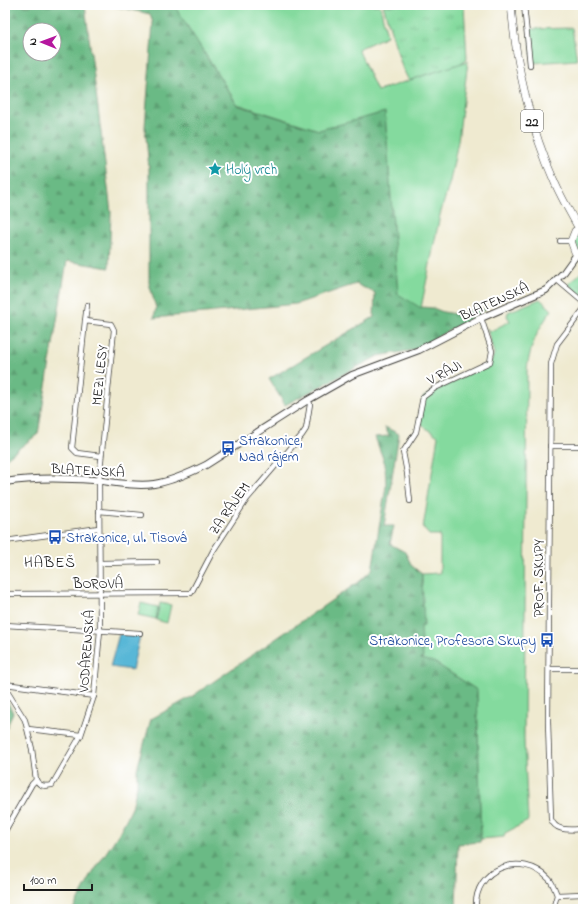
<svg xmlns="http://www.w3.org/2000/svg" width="588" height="914" viewBox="0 0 588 914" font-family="'Indie Flower',sans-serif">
<defs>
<pattern id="grass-tufts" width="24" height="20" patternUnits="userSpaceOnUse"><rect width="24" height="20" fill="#84da9e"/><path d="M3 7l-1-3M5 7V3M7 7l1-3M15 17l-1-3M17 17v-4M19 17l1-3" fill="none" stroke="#71ba88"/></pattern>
<pattern id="forest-firs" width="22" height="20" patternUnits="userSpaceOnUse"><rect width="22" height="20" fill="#6bba85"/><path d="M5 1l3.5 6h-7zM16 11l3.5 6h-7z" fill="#5c9f72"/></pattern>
</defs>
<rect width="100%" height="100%" fill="#fff"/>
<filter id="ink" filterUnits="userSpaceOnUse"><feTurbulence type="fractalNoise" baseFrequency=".025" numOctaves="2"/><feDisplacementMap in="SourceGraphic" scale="8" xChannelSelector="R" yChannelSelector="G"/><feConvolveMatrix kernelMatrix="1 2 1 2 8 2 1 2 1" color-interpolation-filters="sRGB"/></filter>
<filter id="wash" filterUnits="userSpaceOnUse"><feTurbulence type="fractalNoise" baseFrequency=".012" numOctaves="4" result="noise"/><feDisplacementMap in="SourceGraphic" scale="16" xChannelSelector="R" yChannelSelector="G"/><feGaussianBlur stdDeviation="0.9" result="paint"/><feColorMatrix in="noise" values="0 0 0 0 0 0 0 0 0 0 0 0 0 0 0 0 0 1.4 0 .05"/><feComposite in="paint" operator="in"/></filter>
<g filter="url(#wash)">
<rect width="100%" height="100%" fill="#efead0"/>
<!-- grass -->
<g fill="url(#grass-tufts)" stroke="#507b5d">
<path d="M383,5H464L467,59L458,65L409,81L402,67Z"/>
<path d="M581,232H583V253L578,250L574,240L577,235Z"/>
<path d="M583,271V296H582L568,284Z"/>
</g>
<!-- forest -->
<g fill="url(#forest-firs)" stroke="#446b50" fill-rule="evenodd">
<path d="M5,5H85L111,212L109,268L67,261L38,434L5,459ZM30,30H54V54H30Z"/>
<path d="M108,5H174L237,105L319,130L385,112L398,294L421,307L433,308L443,312L456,314L474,309H487L414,350L378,356L285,405L269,379L374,317L375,293L356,284L296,304L154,318L156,308L149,283V168L145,127L153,23L150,14Z"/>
<path d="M385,427L399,434L384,526H394L390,544L405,552L412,566L422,574L424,626L421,642L423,658L434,662L477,690L481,839L480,842L458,844L456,909H73L94,871L119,833L132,808L137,785V769L151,719L191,697L360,581L372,570L386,486L385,464L375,437L389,436Z"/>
<path d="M5,696L13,713L5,731Z"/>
</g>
<!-- garden -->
<g fill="#84da9e" stroke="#507b5d">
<path d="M174,5H380L387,36L358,49L377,91L468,61L458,141L450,181L440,215L421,308L398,294L385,112L319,130L237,104Z"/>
<path d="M572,28L577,60L533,63L529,29Z"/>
<path d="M540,299L552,310C538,328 530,346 527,369L524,739L528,821L505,833L504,837L481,839L477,690L434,662L420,659L423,658L421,627L424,626L422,574L440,573V535H429L423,528L438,436L420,424L423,397L491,362L494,354L487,328L489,332L510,321L507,316L508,312Z"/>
<path d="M141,603L158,607L156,619L138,615Z"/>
<path d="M160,603L171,605L167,623L156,620Z"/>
</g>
<!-- water -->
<path fill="#59b7d7" stroke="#3a6a7a" d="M119,634L140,636L132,670L110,667Z"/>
</g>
<g filter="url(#ink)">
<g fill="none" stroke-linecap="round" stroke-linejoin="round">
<defs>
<g id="minor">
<path d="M524,5L530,65"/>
<path d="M560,241H571"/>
<path d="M557,280L583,302"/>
<path d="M583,310L557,344L551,364L548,722L551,819C556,833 572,829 583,829"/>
<path d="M85,321L87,305"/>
<path d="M550,446H583"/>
<path d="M410,501L407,473L403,452L416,432L423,397L435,388L490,362L492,351L481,318"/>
<path d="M99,511L142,515"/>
<path d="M5,541L99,528"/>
<path d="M100,563L157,562"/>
<path d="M5,594L191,593L213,551L247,499L302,435L306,429L310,404L308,400"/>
<path d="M5,625L140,633"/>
<path d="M549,669H583"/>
<path d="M5,684L94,696"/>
<path d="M5,688L25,720L32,749L36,780L32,784L5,831"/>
<path d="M28,729L81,735"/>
<path d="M36,780C40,787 45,786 52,785L81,735L94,696L100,631L99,481L114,330L111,324L85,321L72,448L77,453L101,456"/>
<path d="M557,895L583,894"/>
<path d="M476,909C473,868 522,850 549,879C553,883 555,890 557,895L553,909"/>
</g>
<path id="tertiary" d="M5,482C33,477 65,478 93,480C113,482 135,487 154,484C172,481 190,473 206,465L308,400L352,375L419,350L481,318L546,290L564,272L577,254"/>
<g id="primary">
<path d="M511,5C516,66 530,127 555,183C562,199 571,214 579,229"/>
<path d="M583,228L575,231L571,241L575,252L583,256"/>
</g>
</defs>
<!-- minor casing -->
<use href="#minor" stroke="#3c3b37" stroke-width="6"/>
<!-- tertiary casing -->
<use href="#tertiary" stroke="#3c3b37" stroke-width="8"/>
<!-- primary casing -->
<use href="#primary" stroke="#3c3b37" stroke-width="8"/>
<!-- minor -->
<use href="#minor" stroke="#fff" stroke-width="4.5"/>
<!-- tertiary -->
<use href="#tertiary" stroke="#fff" stroke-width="6"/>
<!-- primary -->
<use href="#primary" stroke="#fff" stroke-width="7"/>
</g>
</g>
<!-- icons -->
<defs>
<symbol id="sight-bare" viewBox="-9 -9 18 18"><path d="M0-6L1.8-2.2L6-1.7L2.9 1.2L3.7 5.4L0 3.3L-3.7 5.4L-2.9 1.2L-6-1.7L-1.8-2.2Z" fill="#0f9aa8" stroke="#fff" stroke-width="2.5" paint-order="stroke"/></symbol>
<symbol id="bus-bare" viewBox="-9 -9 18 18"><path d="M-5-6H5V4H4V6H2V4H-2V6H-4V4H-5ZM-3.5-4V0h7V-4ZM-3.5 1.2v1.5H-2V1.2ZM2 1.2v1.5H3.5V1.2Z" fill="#1a4fb4" stroke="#fff" stroke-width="2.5" paint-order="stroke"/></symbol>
</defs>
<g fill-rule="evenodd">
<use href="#sight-bare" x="205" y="159" width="20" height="20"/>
<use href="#bus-bare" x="218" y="438" width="20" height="20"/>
<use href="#bus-bare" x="45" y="527" width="20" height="20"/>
<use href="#bus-bare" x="537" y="630" width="20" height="20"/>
</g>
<g text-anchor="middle" stroke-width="4" stroke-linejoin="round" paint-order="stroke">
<!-- shield labels -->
<rect fill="#fff" stroke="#606060" stroke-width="1" x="521" y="110" width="22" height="22" rx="3"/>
<g font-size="13" font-weight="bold" fill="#1c1c1c">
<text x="532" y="126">22</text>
</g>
<!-- culture labels -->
<g font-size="14" fill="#0d838f" stroke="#fff" text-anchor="start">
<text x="226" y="174">Holý vrch</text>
</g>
<!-- street labels -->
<g font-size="14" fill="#1c1c1c" stroke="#fff">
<text transform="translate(494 301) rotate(-24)" y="5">BLATENSKÁ</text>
<text transform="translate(444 372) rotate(-28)" y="5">V RÁJI</text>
<text transform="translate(99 375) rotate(-84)" y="5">MEZI LESY</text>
<text transform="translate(88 470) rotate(3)" y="5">BLATENSKÁ</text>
<text transform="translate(229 508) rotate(-55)" y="5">ZA RÁJEM</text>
<text transform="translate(538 578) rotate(-90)" y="5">PROF. SKUPY</text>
<text x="98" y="588">BOROVÁ</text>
<text transform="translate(86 651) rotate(-86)" y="5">VODÁRENSKÁ</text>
</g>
<!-- transit labels -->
<g font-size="14" fill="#164399" stroke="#fff" text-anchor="start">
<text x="239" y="445">Strakonice,<tspan x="239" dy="16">Nad rájem</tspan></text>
<text x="66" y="542">Strakonice, ul. Tisová</text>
<text x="536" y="645" text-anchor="end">Strakonice, Profesora Skupy</text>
</g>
<!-- neighbourhood labels -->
<g font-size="15" letter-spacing="1" fill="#1c1c1c" stroke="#fff">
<text x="50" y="567">HABEŠ</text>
</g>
</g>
<!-- margin -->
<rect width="588" height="914" fill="none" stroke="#fff" stroke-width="20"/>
<!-- north arrow -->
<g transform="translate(42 42) rotate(271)"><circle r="19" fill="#ffffff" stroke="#a4a4a4"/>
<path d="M0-3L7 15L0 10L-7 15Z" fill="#b5179e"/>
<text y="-6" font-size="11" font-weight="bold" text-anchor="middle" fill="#1c1c1c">N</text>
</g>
<!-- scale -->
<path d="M24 884v6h68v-6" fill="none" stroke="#1c1c1c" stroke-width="2"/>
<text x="30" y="884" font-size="12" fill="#1c1c1c" stroke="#ffffff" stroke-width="3" paint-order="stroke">100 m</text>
</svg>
